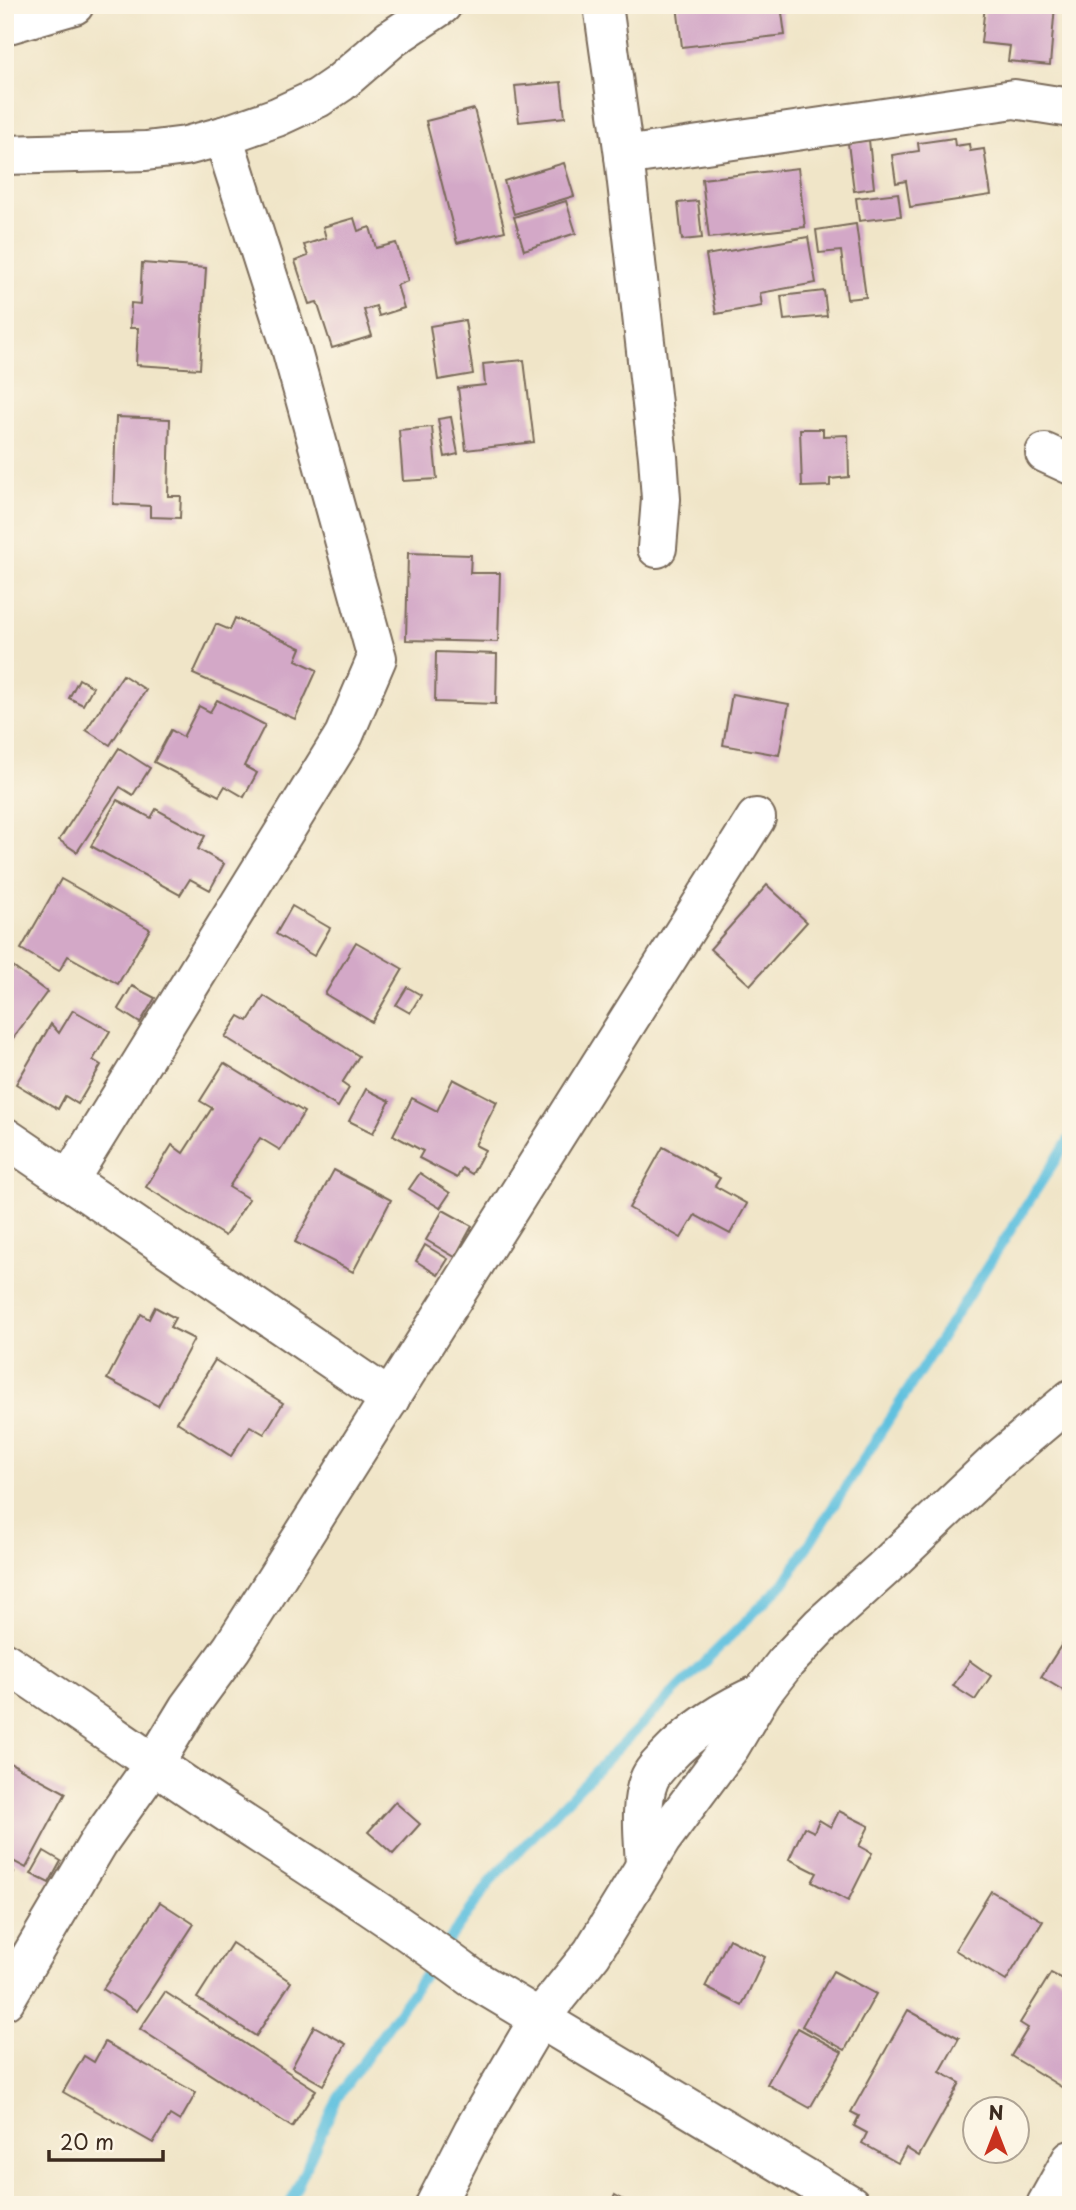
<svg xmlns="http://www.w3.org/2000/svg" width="1076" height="2210" viewBox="0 0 1076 2210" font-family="'Playpen Sans',sans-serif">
<rect width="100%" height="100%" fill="#fcf5e5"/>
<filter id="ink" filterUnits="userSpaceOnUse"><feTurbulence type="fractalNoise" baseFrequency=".0143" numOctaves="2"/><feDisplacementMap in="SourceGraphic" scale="14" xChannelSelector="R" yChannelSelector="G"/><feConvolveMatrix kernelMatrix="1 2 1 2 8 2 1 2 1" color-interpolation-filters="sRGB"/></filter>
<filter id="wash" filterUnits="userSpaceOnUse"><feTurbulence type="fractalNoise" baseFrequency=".00686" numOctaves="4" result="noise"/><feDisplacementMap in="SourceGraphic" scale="28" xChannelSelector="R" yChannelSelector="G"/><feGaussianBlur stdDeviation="1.57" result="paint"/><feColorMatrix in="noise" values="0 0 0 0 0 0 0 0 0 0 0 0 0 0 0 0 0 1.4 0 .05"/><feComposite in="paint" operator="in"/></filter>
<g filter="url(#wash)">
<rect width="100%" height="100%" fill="#f0e5c8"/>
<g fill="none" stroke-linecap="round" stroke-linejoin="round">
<!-- stream -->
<path stroke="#60c1df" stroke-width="10" d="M289,2205L338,2097L493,1878L613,1753L784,1583L1071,1136"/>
</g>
<g id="blocks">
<!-- building -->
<g fill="#d3a8c7">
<path d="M677,5H781L785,35L682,47Z"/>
<path d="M985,5H1055L1050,65L1008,61L1010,46L981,43Z"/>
<path d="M561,82L565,117L519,122L515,86Z"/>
<path d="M474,109L505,231L457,243L426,121Z"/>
<path d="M954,138L955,146L969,144L970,151L984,149L991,195L910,207L906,181L896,183L892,155L919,151L918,143Z"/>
<path d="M869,140L874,188L854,191L848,143Z"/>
<path d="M564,163L574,196L514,214L504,181Z"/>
<path d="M798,168L805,227L709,238L702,179Z"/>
<path d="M898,193L901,216L859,221L856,198Z"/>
<path d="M566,201L576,233L524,250L514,217Z"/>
<path d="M698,201L702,238L682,240L678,203Z"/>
<path d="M354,218L358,231L370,227L376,248L396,243L408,281L397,285L404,308L379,316L376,306L364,310L372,336L332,348L317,302L309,304L295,261L308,256L304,245L326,238L323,227Z"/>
<path d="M856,224L866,297L847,299L841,251L819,253L816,230Z"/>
<path d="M808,237L816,283L760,293L762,306L716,314L706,255Z"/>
<path d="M142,263L206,268L200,369L136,365L138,328H130L131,303L140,304Z"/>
<path d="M824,291L827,316L784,320L781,296Z"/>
<path d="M465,320L473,374L438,380L430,326Z"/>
<path d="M524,360L534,442L466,450L458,388L485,385L483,364Z"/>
<path d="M116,417L170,419L168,496H181L180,518L150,517V506L113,504Z"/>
<path d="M451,417L458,454L445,457L438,419Z"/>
<path d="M432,427L437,479L403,481L399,430Z"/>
<path d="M800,429H823V436L848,435L849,477L830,479V486L802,487Z"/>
<path d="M408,553L471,555L470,573H500L498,642L406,640Z"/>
<path d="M235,618L301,648L296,660L317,670L295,719L193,674L216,624L230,630Z"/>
<path d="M436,652L497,654L496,704L435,702Z"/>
<path d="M123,675L146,690L110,745L86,730Z"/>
<path d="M79,679L93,687L83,705L69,698Z"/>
<path d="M732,694L789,704L779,755L723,745Z"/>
<path d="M217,700L265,725L244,766L257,773L244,797L225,786L219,796L154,762L171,730L183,737L199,706L210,712Z"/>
<path d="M119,748L150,768L133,795L120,787L77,852L59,840Z"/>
<path d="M117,800L151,818L156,809L205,836L198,849L224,864L210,890L190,879L180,895L91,846Z"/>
<path d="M61,879L150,929L118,984L68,956L59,971L21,949Z"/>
<path d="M767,885L807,922L750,985L710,949Z"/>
<path d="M292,906L330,928L314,956L276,934Z"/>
<path d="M356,942L403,969L372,1022L325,994Z"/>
<path d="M13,967L47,992L5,1049V973L8,975Z"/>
<path d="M132,986L155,998L140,1023L118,1009Z"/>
<path d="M407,987L421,995L410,1013L396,1005Z"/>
<path d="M264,996L359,1056L342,1083L349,1088L338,1107L225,1037L239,1016L248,1021Z"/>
<path d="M73,1010L110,1031L93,1060L101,1065L78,1104L65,1096L58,1109L16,1084L51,1024L59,1033Z"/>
<path d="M224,1063L304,1112L280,1150L260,1138L229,1187L249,1199L225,1236L146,1187L172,1145L183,1153L212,1108L200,1101Z"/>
<path d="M453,1079L497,1102L475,1145L485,1150L472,1174L462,1168L457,1178L419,1158L423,1151L393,1135L412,1098L437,1111Z"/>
<path d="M366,1089L390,1101L373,1133L349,1121Z"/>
<path d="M663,1147L720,1178L715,1186L747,1204L730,1234L695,1215L681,1238L629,1208Z"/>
<path d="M334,1170L391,1200L353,1272L295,1242Z"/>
<path d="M420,1173L450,1193L440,1208L409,1189Z"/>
<path d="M443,1210L472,1226L455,1257L426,1240Z"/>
<path d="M425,1245L448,1259L438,1275L416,1261Z"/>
<path d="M155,1307L175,1318L170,1327L194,1339L158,1406L107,1379L141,1314L149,1319Z"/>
<path d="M215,1360L283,1403L264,1434L250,1426L231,1456L177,1422Z"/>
<path d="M1071,1630V1695L1041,1677Z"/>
<path d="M970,1661L991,1676L975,1700L953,1686Z"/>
<path d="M5,1760L66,1793L26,1868L5,1857Z"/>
<path d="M395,1802L420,1824L393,1854L368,1832Z"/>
<path d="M839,1811L869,1826L859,1846L872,1853L848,1901L812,1882L817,1873L789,1859L804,1827L814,1832L819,1820L831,1827Z"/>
<path d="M44,1851L61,1861L49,1883L31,1874Z"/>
<path d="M5,1867L14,1872L5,1887Z"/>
<path d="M991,1891L1043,1921L1006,1981L955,1950Z"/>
<path d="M160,1902L194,1924L137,2011L103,1989Z"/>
<path d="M729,1939L765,1957L742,2006L705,1987Z"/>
<path d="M232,1943L291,1982L256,2036L197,1998Z"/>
<path d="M1071,1966V2076L1063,2088L1011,2056L1028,2028L1020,2023L1051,1973L1062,1979Z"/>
<path d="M833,1971L876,1994L845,2050L802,2026Z"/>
<path d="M165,1992L316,2090L292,2127L140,2029Z"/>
<path d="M908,2010L959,2038L940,2072L960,2083L919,2156L906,2148L898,2163L862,2143L867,2133L854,2126L859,2116L851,2112Z"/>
<path d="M314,2026L346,2044L323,2085L292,2067Z"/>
<path d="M798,2028L842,2052L810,2108L767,2084Z"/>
<path d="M105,2042L196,2093L180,2121L170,2115L153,2143L63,2092L84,2056L94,2062Z"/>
<path d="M615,2195L633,2205H610Z"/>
</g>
</g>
</g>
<g filter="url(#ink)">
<use href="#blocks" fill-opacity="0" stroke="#7a6b5a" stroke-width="2"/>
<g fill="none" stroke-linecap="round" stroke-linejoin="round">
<defs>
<g id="minor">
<path d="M603,5L624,156L658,457L661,499L657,548"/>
<path d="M5,25L74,5"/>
<path d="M5,155L146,151L186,146L223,136L277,117L318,98L340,83L391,39L442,5"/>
<path d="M624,156L1014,99L1071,108"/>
<path d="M1045,453L1071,465"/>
<path d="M5,1137L390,1399"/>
<path d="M69,1180L344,735L377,658L291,348L223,136"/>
<path d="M5,1662C72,1706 137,1753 203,1797C293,1856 385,1913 472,1978L851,2205"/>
<path d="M645,1866C644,1839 639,1805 649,1780C652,1772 659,1765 665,1759C693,1729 725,1708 762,1693"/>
<path d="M5,2000L98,1843L154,1764L188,1708L232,1648L265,1596L756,818"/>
<path d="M435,2205L473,2131L539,2019L592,1953L661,1840L730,1747L762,1693L786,1662L821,1625L883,1569L996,1462L1071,1399"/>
<path d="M1046,2205L1071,2160"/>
</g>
</defs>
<!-- minor casing -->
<use href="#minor" stroke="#7a6b5a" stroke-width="42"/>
<!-- minor -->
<use href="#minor" stroke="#fff" stroke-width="38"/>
</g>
</g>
<!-- margin -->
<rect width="1076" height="2210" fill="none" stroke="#fcf5e5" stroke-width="28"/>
<!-- north arrow -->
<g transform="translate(996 2130)"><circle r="33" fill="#fcf5e5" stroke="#afa495" stroke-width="2"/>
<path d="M0-5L12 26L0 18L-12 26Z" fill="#c8321e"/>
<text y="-10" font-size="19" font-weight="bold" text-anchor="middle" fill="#3b2a1e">N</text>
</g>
<!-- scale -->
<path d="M49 2150v10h114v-10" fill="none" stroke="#3b2a1e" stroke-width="3.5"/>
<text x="60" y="2150" font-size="21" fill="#3b2a1e" stroke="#fcf5e5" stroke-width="5" paint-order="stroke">20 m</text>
</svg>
